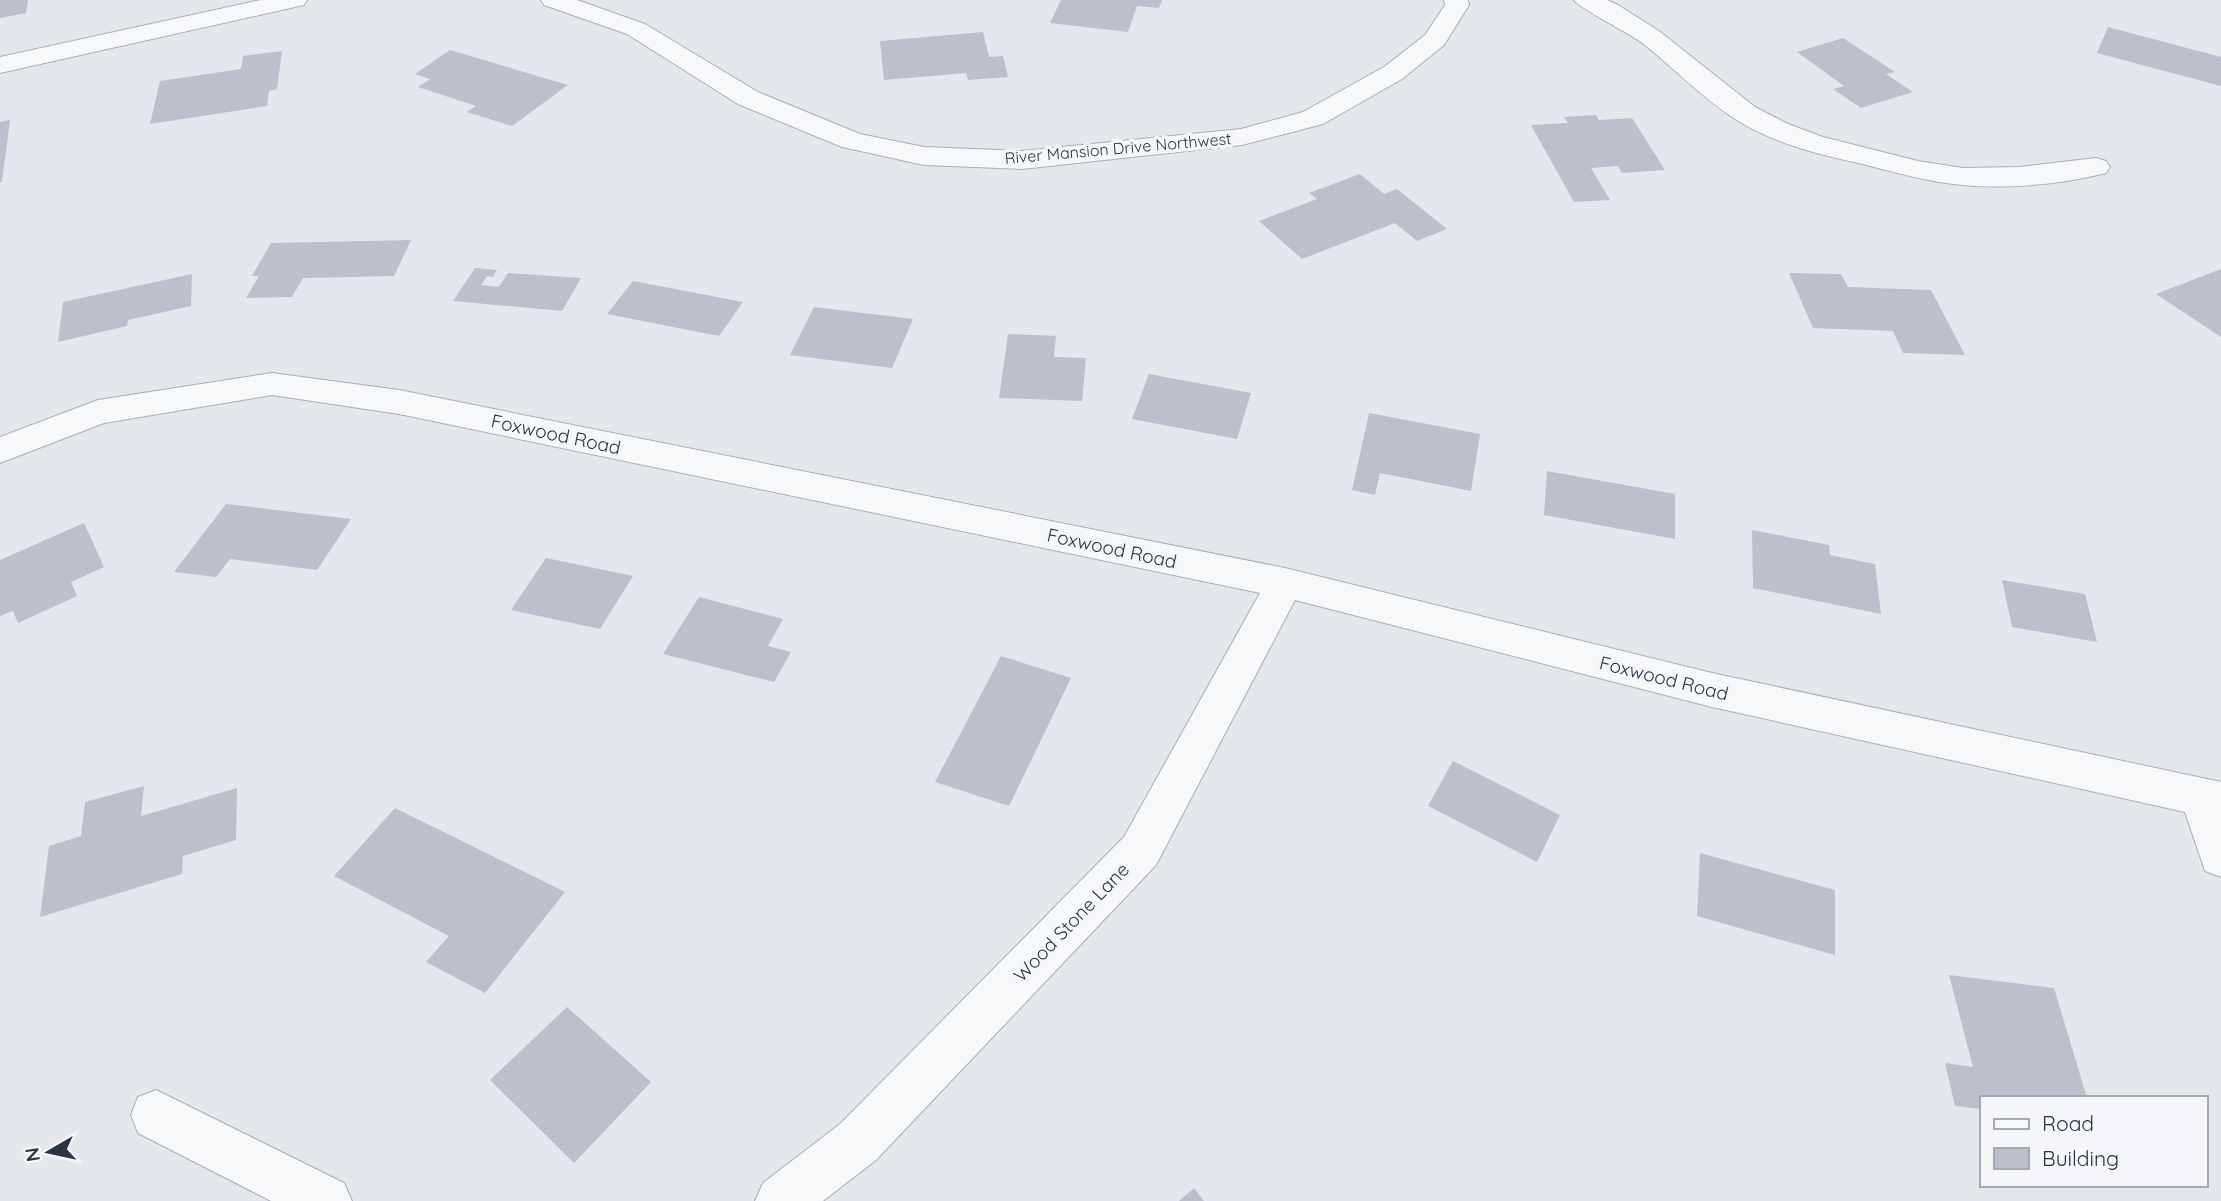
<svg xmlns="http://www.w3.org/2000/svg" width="2221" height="1201" viewBox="0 0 2221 1201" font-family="Quicksand,sans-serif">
<rect width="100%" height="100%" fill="#e4e7ec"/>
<!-- building -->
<g fill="#bbc0ca">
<path d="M0,0H28L26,13L0,18Z"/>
<path d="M1061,0H1162L1159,8L1137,6L1128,32L1050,23Z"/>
<path d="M2108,27L2221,57V86L2097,53Z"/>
<path d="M983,32L989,57L1003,56L1008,77L968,80L966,73L884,80L880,41Z"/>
<path d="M1843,38L1895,72L1886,74L1913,92L1861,108L1833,89L1844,86L1797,52Z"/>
<path d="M450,50L568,85L512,126L467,112L476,106L418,87L430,79L415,74Z"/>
<path d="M282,51L277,89L269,91L267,106L150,124L160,81L241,69L243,56Z"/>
<path d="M1596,115L1599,120L1632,118L1665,170L1622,173L1618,166L1591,168L1610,200L1574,202L1531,125L1568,123L1564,117Z"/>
<path d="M10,120L2,182H0V122Z"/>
<path d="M1360,174L1384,194L1397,189L1447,229L1417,241L1395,223L1302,259L1259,221L1317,199L1309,193Z"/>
<path d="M411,240L394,276L303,278L292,297L246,298L259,276H252L271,243Z"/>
<path d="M475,268L497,270L493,277L487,276L481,285L499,287L508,273L581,278L562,311L453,301Z"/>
<path d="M2221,269V337L2156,294Z"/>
<path d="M1789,273L1841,274L1848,287L1931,290L1965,355L1903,353L1893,331L1813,328Z"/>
<path d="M192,274L191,306L128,320L127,326L58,342L63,302Z"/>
<path d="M633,281L743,302L719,336L607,314Z"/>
<path d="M814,307L913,319L892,368L790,355Z"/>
<path d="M1008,334L1056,336L1054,357L1086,358L1082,401L999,398Z"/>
<path d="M1149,374L1251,393L1237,439L1132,419Z"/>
<path d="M1369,413L1480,434L1471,491L1380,473L1375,495L1352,490Z"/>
<path d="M1547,471L1675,494V539L1544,515Z"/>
<path d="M226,504L351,519L317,570L230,559L216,577L174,572Z"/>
<path d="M84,523L104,567L71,582L77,596L18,623L13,611L0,616V560Z"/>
<path d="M1752,530L1829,545L1830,555L1875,564L1881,614L1753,588Z"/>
<path d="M546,558L633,576L600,629L511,610Z"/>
<path d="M2002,580L2085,594L2097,642L2012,627Z"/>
<path d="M699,597L783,619L768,646L791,652L774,682L663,654Z"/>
<path d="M1001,656L1071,678L1009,806L935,782Z"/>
<path d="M1453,761L1560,815L1537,862L1428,806Z"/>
<path d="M144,786L141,816L237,788L236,840L183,856L182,874L40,917L49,846L81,836L85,802Z"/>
<path d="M395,808L565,892L485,993L426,962L449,936L334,876Z"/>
<path d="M1700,853L1835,890V955L1697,916Z"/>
<path d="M1949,975L2054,988L2087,1098H1981V1109L1955,1106L1945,1063L1973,1067Z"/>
<path d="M567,1007L651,1082L574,1163L490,1080Z"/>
<path d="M1194,1188L1204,1201H1179Z"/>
</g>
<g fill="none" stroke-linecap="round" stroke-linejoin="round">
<defs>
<g id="street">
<path d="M261,0H307L304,5L295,7L0,73V57Z"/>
<path d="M541,0H577L645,24L758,92L860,134L924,147L1022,151L1241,129L1303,112L1384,67L1425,35L1445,5L1444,0H1468L1469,5L1444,45L1402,79L1323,124L1242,145L1022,169L924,165L842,147L738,104L627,34L544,5Z"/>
<path d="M1574,0H1607L1618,5L1659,31L1755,107L1788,124L1823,137L1918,161L1963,168L2020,167L2096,158L2106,161L2110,167L2106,173C2059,185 2002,190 1953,184C1920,180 1887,170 1854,162C1813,153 1771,142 1735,119C1701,97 1673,67 1641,42C1627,32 1579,8 1574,0Z"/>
<path d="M272,373L399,390L1285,568L1712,673L2221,782V877L2205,871L2185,812L1712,707L1295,600L1156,865L876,1160L823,1201H755L763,1183L840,1124L1124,837L1260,593L399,414L272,395L104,423L0,463V437L98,400Z"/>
<path d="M156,1090L344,1183L352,1201H271L138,1133L131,1115L138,1097Z"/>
</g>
</defs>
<!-- street casing -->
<use href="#street" stroke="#a9aeb7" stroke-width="2"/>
<!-- street -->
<use href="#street" fill="#f7f8fa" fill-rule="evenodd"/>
</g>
<g text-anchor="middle" stroke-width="7" stroke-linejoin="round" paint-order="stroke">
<!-- far-street labels -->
<g font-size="16" fill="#2b3445" stroke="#f4f6f9">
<text transform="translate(1118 148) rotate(-5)" y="6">River Mansion Drive Northwest</text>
</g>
<!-- street labels -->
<g font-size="19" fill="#2b3445" stroke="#f4f6f9">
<text transform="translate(556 434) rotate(12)" y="7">Foxwood Road</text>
<text transform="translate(1112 548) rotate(12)" y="7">Foxwood Road</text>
<text transform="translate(1664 678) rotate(14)" y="7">Foxwood Road</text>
<text transform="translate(1071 922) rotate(-46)" y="7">Wood Stone Lane</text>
</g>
</g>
<!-- legend -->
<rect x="1980" y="1096" width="228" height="91" fill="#f4f6f9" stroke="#a4a8b1" stroke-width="2"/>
<rect x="1994" y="1119" width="35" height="10" fill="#f7f8fa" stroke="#a4a8b1" stroke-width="2"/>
<text x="2042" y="1131" font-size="21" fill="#2b3445">Road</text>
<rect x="1994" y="1148" width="35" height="21" fill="#bbc0ca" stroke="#a4a8b1" stroke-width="2"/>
<text x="2042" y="1166" font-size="21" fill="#2b3445">Building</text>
<!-- north arrow -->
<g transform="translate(49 1152) rotate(261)" stroke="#f4f6f9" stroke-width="5" paint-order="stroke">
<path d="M0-5L12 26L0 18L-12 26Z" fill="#2b3445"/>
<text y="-10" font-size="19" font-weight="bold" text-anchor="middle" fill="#2b3445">N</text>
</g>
</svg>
